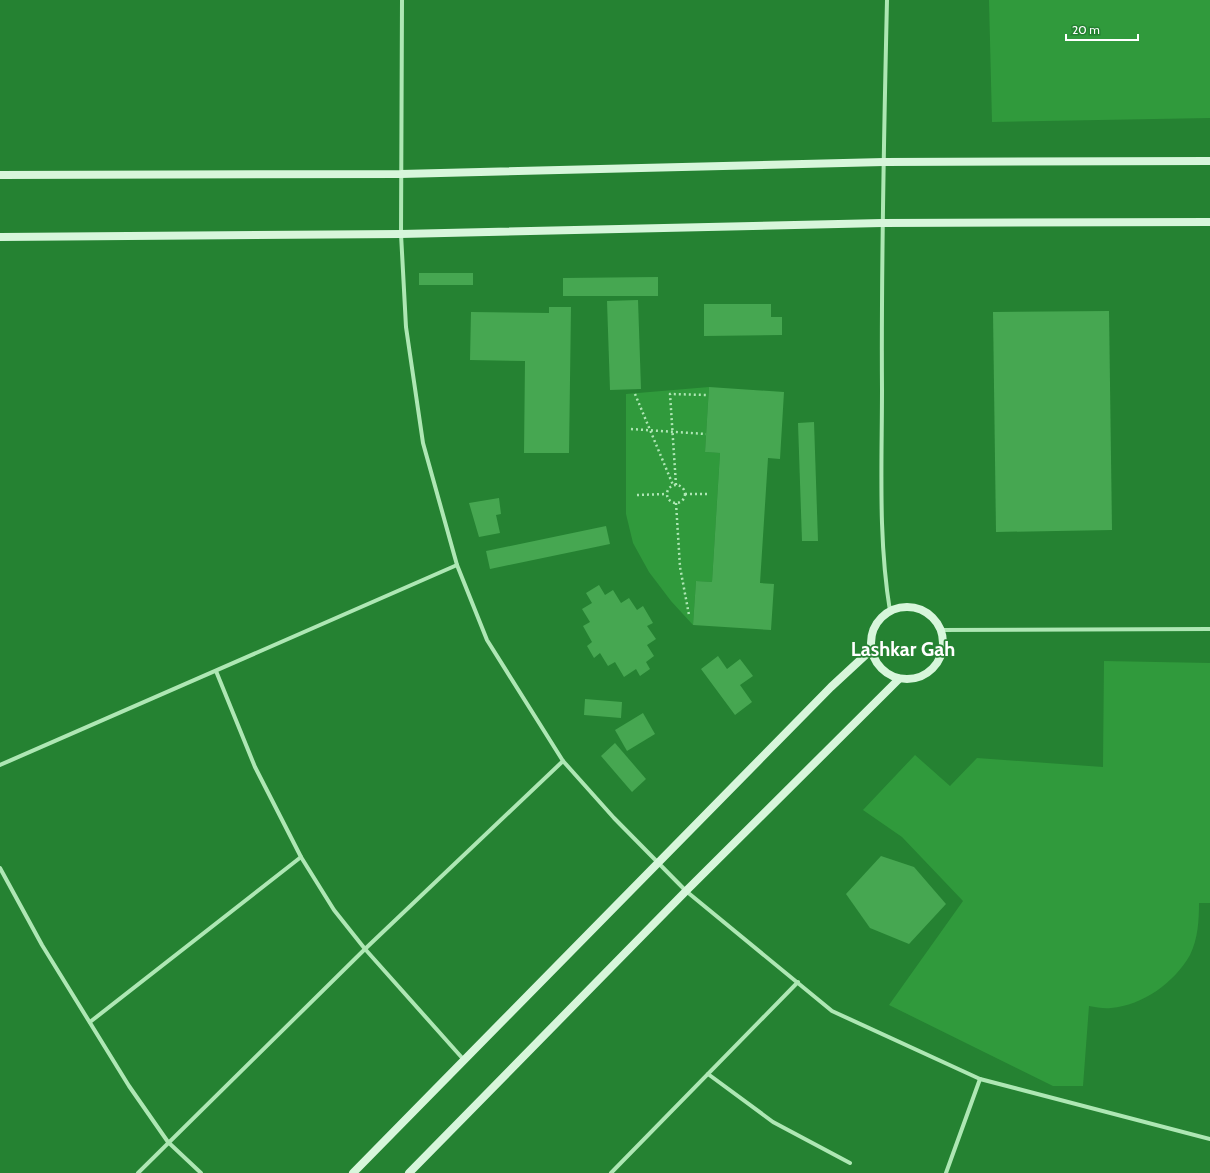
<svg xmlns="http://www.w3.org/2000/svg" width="1210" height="1173" viewBox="0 0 1210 1173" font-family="Cabin,sans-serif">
<rect width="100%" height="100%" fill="#258232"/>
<!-- green -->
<g fill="#309a3c">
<path d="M989,0H1210V118L992,122Z"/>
<path d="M709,387L705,452L720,453L712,582L696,581L693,625L671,601L649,572L633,543L626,514V394Z"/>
<path d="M1104,661L1210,663V903H1199C1199,920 1198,939 1190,955C1174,983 1143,1005 1111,1008C1104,1009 1096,1007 1089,1006L1083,1086H1053L889,1005L963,901L902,837L863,810L915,755L950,786L977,758L1103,767Z"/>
</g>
<!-- building -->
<g fill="#46a751">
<rect x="419" y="273" width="54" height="12"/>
<path d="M658,277V296H563V278Z"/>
<path d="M638,300L641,389L610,390L607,301Z"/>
<path d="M704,304H771V317H782V335L704,336Z"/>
<path d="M549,307H571L569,453H524L525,361L470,360L471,312L549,313Z"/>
<path d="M1109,311L1112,530L996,532L993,312Z"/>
<path d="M709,387L784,392L780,459L768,458L760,583L774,584L771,630L693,625L696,581L712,582L720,453L705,452Z"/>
<path d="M814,422L818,541H802L798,423Z"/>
<path d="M499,498L501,514L496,515L500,533L479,537L469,503Z"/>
<path d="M606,526L610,544L490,569L486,551Z"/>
<path d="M599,585L605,595L613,590L621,603L629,598L637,610L643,606L653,623L647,626L656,639L647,645L654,656L646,662L650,669L640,676L636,669L624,677L615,662L608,666L600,653L594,658L587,646L592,642L583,626L590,622L582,609L592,603L586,593Z"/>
<path d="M718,656L727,669L740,659L753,676L740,685L752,702L735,715L701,669Z"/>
<path d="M585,699L622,702L621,718L584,715Z"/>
<path d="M643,713L655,734L627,751L615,730Z"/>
<path d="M615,743L646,779L632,792L601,756Z"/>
<path d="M881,856L914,867L946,904L909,944L870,928L846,894Z"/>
</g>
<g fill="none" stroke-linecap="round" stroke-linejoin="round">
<!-- path -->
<g stroke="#aee7b4" stroke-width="2.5" stroke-dasharray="2 3" stroke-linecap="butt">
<path d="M635,394L673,485"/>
<path d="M631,429L706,434"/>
<path d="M676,485L670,394L707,395"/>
<circle cx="676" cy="494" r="9"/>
<path d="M685,494H707"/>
<path d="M637,495L667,494"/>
<path d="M676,503L680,567L689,615"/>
</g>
<!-- street -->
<g stroke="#aee7b4" stroke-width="4">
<path d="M402,0L401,234L406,327L423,443L457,565L487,640L563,761L614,818L686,891L832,1011L980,1079L1210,1139"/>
<path d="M887,0C884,130 881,260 882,390C882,464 878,538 890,611"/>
<path d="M940,630L1210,629"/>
<path d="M216,671L255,767L301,857L334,910L365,949L464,1060"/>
<path d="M0,765L457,565"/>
<path d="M0,868L42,945L129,1086L168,1142L201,1173"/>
<path d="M90,1022L301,857"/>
<path d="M708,1074L773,1122L850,1163"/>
<path d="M138,1173L365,949L563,761"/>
<path d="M611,1173L798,982"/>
<path d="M946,1173L980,1079"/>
</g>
<!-- secondary -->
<g stroke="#d7f6db" stroke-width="8">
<path d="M0,175L401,174L884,162L1210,161"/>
<path d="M0,237L401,234L882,223L1210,222"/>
<circle cx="907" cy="643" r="36"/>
<path d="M353,1173L831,687L871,650"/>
<path d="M409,1173L686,891L899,679"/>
</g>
</g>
<g text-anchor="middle" stroke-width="3.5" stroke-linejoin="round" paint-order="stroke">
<!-- town labels -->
<g font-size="20" font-weight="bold" fill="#fff" stroke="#258232">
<text x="903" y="656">Lashkar Gah</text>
</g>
</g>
<!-- scale -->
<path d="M1066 34v6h72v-6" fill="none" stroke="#ffffff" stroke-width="2"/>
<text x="1072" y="34" font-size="12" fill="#ffffff" stroke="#258232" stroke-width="3" paint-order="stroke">20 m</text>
</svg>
